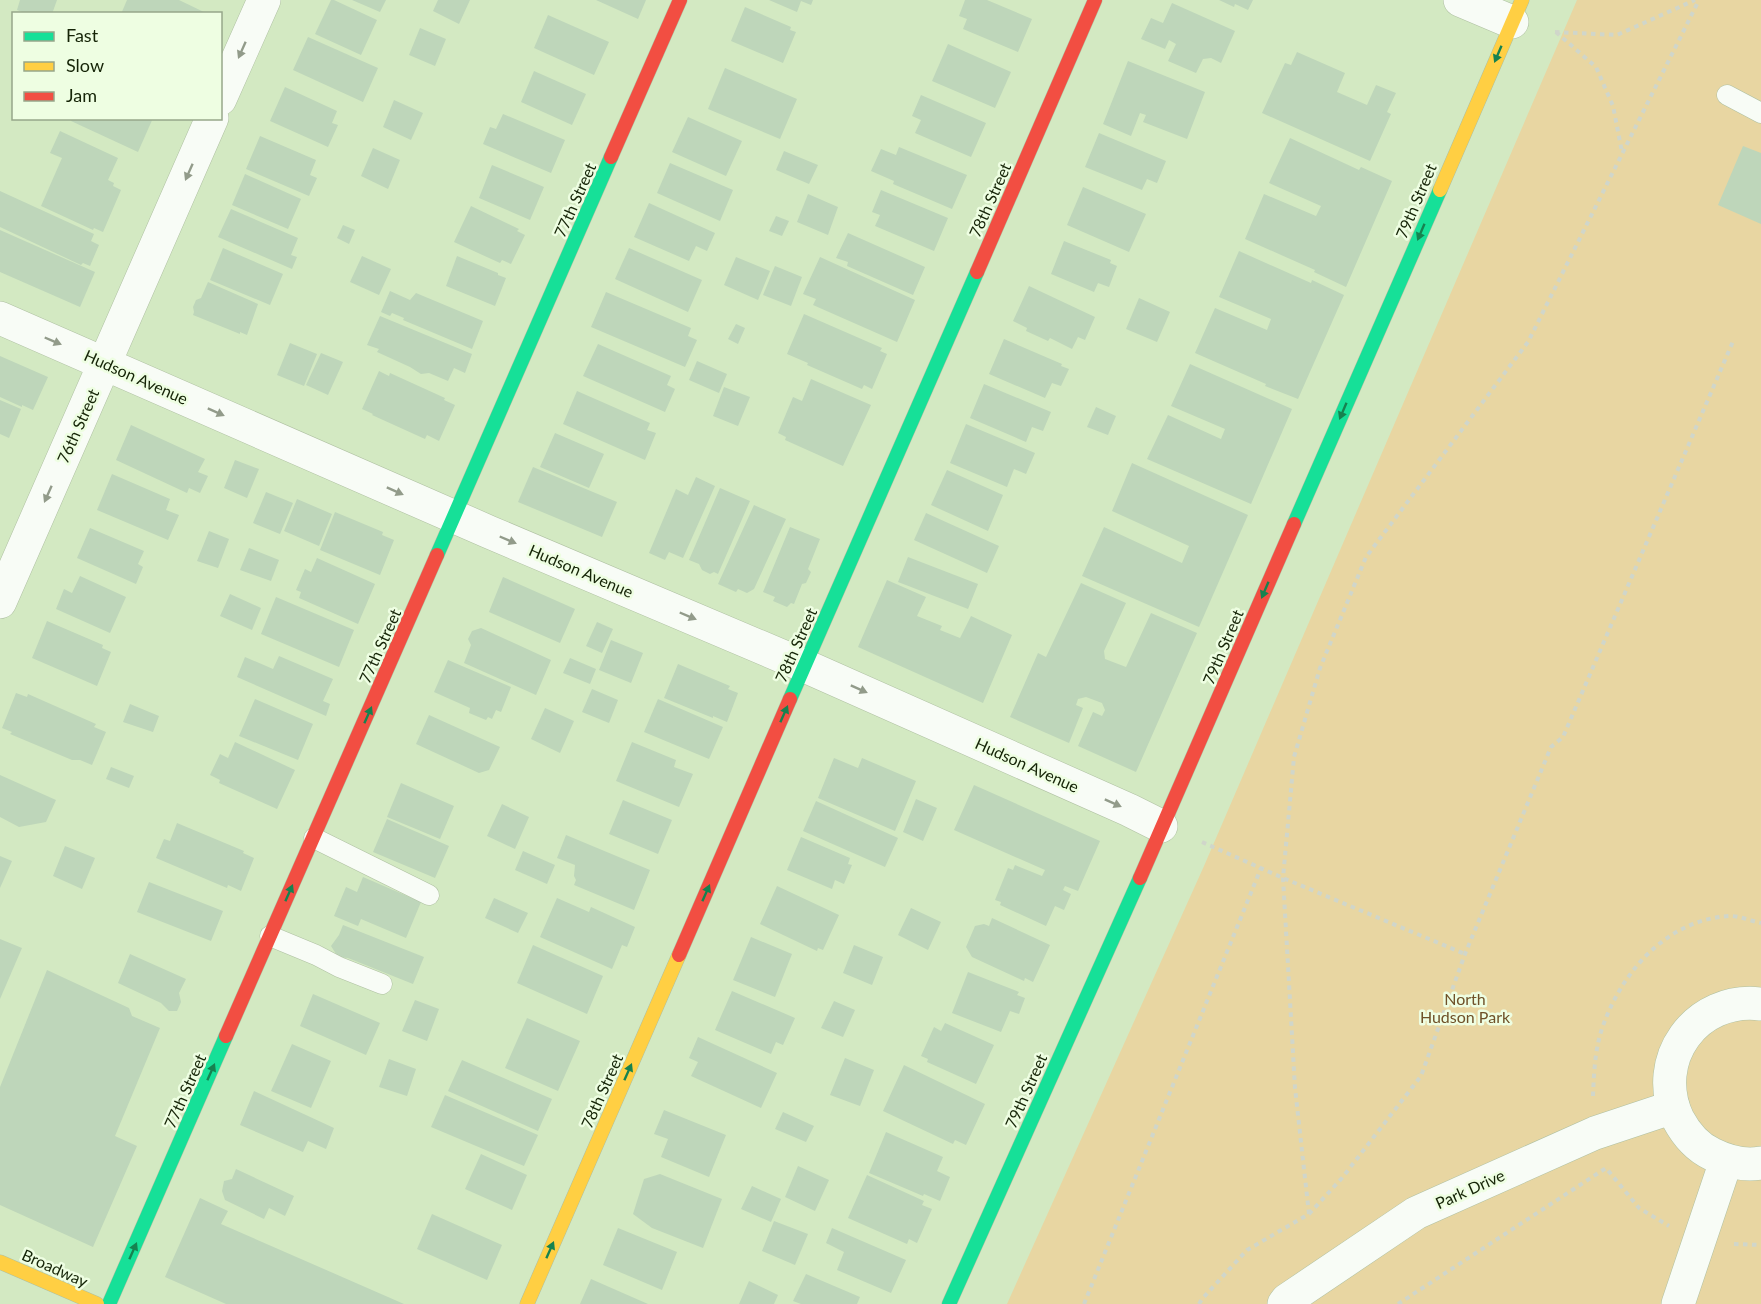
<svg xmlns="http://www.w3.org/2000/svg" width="1761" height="1304" viewBox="0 0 1761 1304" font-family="Lato,sans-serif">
<rect width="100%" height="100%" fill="#d3e9c2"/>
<!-- green -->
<path fill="#e8d6a2" d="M1577,0H1761V1304H1007L1204,866Z"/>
<!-- building -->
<g fill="#bed6ba">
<path d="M20,0H57L52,14H27L17,10Z"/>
<path d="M127,0H179L208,14H121Z"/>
<path d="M331,0H334L377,20L361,55L315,34Z"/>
<path d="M352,0H386L380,12Z"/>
<path d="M438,0H470L459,24L433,11Z"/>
<path d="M596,0H646L638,19Z"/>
<path d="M769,0H813L811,5L801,1L797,12Z"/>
<path d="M965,0H987L1032,19L1018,52L963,29L967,19L959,16Z"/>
<path d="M1219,0H1253L1248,10L1235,4L1234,7Z"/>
<path d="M1172,3L1235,31L1221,63L1211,58L1203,59L1196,73L1168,61L1176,44L1169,40L1165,49L1141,39L1151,18L1163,23Z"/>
<path d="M745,7L791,27L790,30L796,32L783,63L731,41Z"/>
<path d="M548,15L609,42L594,75L534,48Z"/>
<path d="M420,28L446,39L435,66L409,55Z"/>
<path d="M308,37L378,68L363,102L293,70Z"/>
<path d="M948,44L1011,72L995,108L932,81Z"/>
<path d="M1297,52L1345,73L1337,92L1367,105L1376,85L1396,93L1387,112L1391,114L1370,161L1262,113L1285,63L1291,65Z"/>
<path d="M1128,61L1205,92L1187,139L1143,122L1146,115L1140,113L1131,136L1103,124Z"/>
<path d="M725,68L797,99L780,139L708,109Z"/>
<path d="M534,71L586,94L572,125L521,102Z"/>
<path d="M285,87L337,111L332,123L338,125L328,147L270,121Z"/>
<path d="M921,95L986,123L971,157L915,133L921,120L912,116Z"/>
<path d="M394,100L423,113L411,140L383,127Z"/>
<path d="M503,114L565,140L551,173L483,144L490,127L496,129Z"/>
<path d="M688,117L742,141L726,176L672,152Z"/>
<path d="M72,118H153L138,152L71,121Z"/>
<path d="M60,131L118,158L108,180L114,183L113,186L121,190L103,232L94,228L93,230L41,206L62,158L50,153Z"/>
<path d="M1099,133L1166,161L1157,183L1147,179L1142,190L1085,167Z"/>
<path d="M260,136L316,160L310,175L317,178L309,196L246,169Z"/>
<path d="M1290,138L1359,170L1361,167L1392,181L1346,287L1314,272L1315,270L1245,239L1264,194L1316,216L1321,206L1269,183Z"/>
<path d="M1743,146L1761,153V224L1718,205Z"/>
<path d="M899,147L967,175L952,209L893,184L894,181L871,171L881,149L896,155Z"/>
<path d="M373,148L400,160L388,189L361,176Z"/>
<path d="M784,151L818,165L809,184L776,170Z"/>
<path d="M670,163L733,190L720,221L657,193Z"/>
<path d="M492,165L544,187L530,220L479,198Z"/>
<path d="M245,174L301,199L288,229L232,205Z"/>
<path d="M1083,187L1146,214L1129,252L1067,225Z"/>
<path d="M881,190L948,218L934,251L875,226L880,215L872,212Z"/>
<path d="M0,191L94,234L91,241L99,245L90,266L83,263L81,265L0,227Z"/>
<path d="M808,194L838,207L828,235L797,222Z"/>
<path d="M649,203L715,233L707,251L696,246L689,261L634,237Z"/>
<path d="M471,206L519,229L517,231L525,235L511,264L502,260L500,263L454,242Z"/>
<path d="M231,209L298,238L291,255L297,257L292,269L218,237Z"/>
<path d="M776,216L789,221L782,236L769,231Z"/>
<path d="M343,225L355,230L349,244L337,238Z"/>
<path d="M0,230L95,272L80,307L0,272Z"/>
<path d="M848,233L925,267L913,295L847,266L848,262L836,258Z"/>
<path d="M1064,241L1111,260L1110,263L1117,266L1109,287L1098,283L1094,292L1051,274Z"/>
<path d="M223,248L283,274L270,305L210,280Z"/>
<path d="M629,248L702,280L688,312L615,279Z"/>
<path d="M1239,251L1311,283L1312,280L1344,295L1298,399L1265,386L1266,384L1195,353L1215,308L1267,330L1271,319L1219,297Z"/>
<path d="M362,256L391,269L379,295L350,282Z"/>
<path d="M457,256L498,273V275L506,278L495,306L446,286Z"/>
<path d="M736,257L770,271L758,300L724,285Z"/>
<path d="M820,257L915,300L897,342L813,305L816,299L803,294Z"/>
<path d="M775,266L802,277L791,306L763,295Z"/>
<path d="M208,282L258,304L247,335L240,332V334L193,315L194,312L193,307L196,300L201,298Z"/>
<path d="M1029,286L1095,317L1085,340L1078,337L1072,349L1050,338L1048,341L1026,331L1027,328L1013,321Z"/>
<path d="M390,291L410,300L416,293L483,321L472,349L403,320L404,318L392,313L390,316L381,312Z"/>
<path d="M606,292L691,328L688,336L697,340L685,367L591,327Z"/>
<path d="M1139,298L1170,312L1157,342L1126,329Z"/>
<path d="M804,314L882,348L880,351L887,354L872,389L864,385L862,389L807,365L808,363L787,354Z"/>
<path d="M380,316L472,354L465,373L454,368L448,381L429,373L421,374L410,367L377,352L379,349L367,345Z"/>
<path d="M736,324L745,328L738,344L728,339Z"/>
<path d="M1004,339L1062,364L1061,366L1069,369L1061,386L1052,383L1045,398L989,374Z"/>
<path d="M290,343L317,354L304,386L277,375Z"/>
<path d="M598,344L671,376L667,385L675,389L665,412L583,376Z"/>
<path d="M321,353L343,362L328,395L306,385Z"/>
<path d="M0,356L48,377L33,410L22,405V407L0,397Z"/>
<path d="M697,361L727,374L719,393L689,380Z"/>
<path d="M1190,364L1292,409L1251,504L1147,459L1168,415L1221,439L1225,429L1171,406Z"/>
<path d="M379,371L389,376L390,373L445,398L444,400L455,405L439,441L427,435L425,439L372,415L373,414L362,409Z"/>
<path d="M811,379L871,405L843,466L785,440L786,437L778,433L793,397L802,401Z"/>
<path d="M984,384L1051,412L1043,431L1032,427L1026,442L970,418Z"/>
<path d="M724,387L750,397L738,426L713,416Z"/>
<path d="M577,391L650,423L647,430L656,433L645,460L563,424Z"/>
<path d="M0,400L21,409L9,438L0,434Z"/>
<path d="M1096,407L1116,416L1108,435L1087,427Z"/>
<path d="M966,424L1035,453L1026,474L1014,469L1007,487L950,463Z"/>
<path d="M131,425L205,459L198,472L208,476L200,493L189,488L187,493L116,460Z"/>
<path d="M555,433L604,454L589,488L540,467Z"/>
<path d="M235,460L259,469L247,498L224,488Z"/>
<path d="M1132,463L1248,515L1199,627L1082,576L1104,527L1182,563L1189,546L1112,511Z"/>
<path d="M533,467L617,502L602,537L518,502Z"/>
<path d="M947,470L1003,495L988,531L931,505Z"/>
<path d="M112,474L170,499L166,510L179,515L168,540L97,510Z"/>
<path d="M696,477L715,486L683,558L669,552L665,560L649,553L676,489L688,495Z"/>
<path d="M720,488L750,501L718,574L714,572L710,574L702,570L699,564L689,560Z"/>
<path d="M266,492L293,503L280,534L253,523Z"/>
<path d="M297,499L332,514L319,546L284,531Z"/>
<path d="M754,505L786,519L754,589L747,593L738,589L736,592L718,584Z"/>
<path d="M335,512L383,532L382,535L394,540L380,575L320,550Z"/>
<path d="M926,513L999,546L987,573L914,540Z"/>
<path d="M790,527L820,539L808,569L811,572L806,583L802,584L794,604L791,603L787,607L773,601L775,597L763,592Z"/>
<path d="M90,528L144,551L138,564L143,567L136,584L77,558Z"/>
<path d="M209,531L229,539L218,568L197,561Z"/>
<path d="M249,548L279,560L271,581L240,570Z"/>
<path d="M908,557L978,584L968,609L898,582Z"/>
<path d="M317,558L375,584L358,624L299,598L301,592L296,590L305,569L311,572Z"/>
<path d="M80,576L126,597L110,633L56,609L64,589L72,593Z"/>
<path d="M503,577L575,609L560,643L489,612Z"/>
<path d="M887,580L926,597L917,616L942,626L940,630L960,638L971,616L1012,635L983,703L858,647Z"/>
<path d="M1081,583L1126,603L1104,651L1105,659L1126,667L1151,613L1197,633L1136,772L1078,746L1093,712L1102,716L1105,710L1102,703L1086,697L1078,699L1076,705L1083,708L1069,743L1010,717L1038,653L1046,657Z"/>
<path d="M230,594L261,608L252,630L220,616Z"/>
<path d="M276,597L354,630L339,667L261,634Z"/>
<path d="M47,621L103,645L102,648L111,652L97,686L32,658Z"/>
<path d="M597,622L613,629L602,653L586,646Z"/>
<path d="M481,628L551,660L536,695L464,663L471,645L468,639L472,631Z"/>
<path d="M611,640L643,653L631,683L599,670Z"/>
<path d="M279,656L333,679L323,701L330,704L326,716L237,677L245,657L273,669Z"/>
<path d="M570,658L596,669L590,684L563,673Z"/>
<path d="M448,660L511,687L501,712L496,710L492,719L488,717L486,720L469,713L470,708L434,692Z"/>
<path d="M678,664L730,686L728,689L738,693L727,722L713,716V718L664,698Z"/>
<path d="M592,689L618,700L609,723L582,712Z"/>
<path d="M16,693L27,697L28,694L96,724L94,727L106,732L92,765L80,760H72L10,734L12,732L2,728Z"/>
<path d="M255,699L313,724L298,760L239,736Z"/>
<path d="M658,699L723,727L709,759L644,732Z"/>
<path d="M130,704L159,716L153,732L123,722Z"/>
<path d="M545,708L574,721L560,753L531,739Z"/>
<path d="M429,715L500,747L489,770L479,773L416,744Z"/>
<path d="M235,742L295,770L277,809L219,783L220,780L210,775L220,754L228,758Z"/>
<path d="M632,742L676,760L674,767L693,774L679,807L616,781Z"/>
<path d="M834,758L858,768L862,758L916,781L895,831L818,798Z"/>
<path d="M111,767L134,776L129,788L106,779Z"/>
<path d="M0,775L56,800L46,822L19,827L0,817Z"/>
<path d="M401,783L454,806L440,839L387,817Z"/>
<path d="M974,785L1100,841L1078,891L1065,886L1063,890L1071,894L1064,910L1055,906L1046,926L1000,905L1001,902L995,900L1008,868L1013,870L1015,865L1042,876L1045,870L954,830Z"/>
<path d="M916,799L937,808L923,841L903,832Z"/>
<path d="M623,800L672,820L658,854L609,834Z"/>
<path d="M816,801L898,838L885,867L803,831Z"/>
<path d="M502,804L529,817L515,849L487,836Z"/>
<path d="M387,819L449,846L435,878L373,852Z"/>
<path d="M177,823L244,851L243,853L254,858L241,891L228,885L227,888L156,858L164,839L170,841Z"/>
<path d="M566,835L650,870L634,910L574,885L576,880L574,876L575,865L557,858Z"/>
<path d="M801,837L850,858L848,864L852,865L844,884L835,880L832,889L787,870Z"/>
<path d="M65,846L95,858L82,889L53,876Z"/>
<path d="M523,851L555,865L547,884L515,870Z"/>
<path d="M0,856L12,861L0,888Z"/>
<path d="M363,877L421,902L406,938L361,919L358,926L334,916L346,887L357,892Z"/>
<path d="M149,882L223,911L211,941L137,912Z"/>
<path d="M777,886L839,915L823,950L818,948L817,951L760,924Z"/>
<path d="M494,898L528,913L518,933L485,918Z"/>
<path d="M557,898L589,912L591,907L635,927L627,947L622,945L612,969L540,937Z"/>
<path d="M911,908L941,922L928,950L898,935Z"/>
<path d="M992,918L1050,945L1033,982L1025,978L1024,981L972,957L966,947L975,926L984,924L989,926Z"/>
<path d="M343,925L424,957L413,984L348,958L338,957L331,946L339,935Z"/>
<path d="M751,937L792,954L775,997L733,980Z"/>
<path d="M0,939L22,948L0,999Z"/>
<path d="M533,945L603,976L587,1014L517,983Z"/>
<path d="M854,945L883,957L872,985L843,973Z"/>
<path d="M130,954L186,979L179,993L181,1002L177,1011H169L161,1003L118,983Z"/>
<path d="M47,970L129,1008L132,1016L160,1028L115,1136L137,1146L93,1247L0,1205V1087Z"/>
<path d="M968,972L1019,992L1017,995L1025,998L1019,1014L1010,1011L1001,1032L952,1013Z"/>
<path d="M732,991L795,1018L783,1045L776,1042L771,1054L715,1030Z"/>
<path d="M313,994L380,1023L366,1055L300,1026Z"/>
<path d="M415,1000L439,1009L427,1041L402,1031Z"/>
<path d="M834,1001L855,1010L843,1037L821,1028Z"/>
<path d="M527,1018L580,1041L558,1091L505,1068Z"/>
<path d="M945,1023L994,1045L976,1084L927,1062L928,1059L921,1056L934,1027L941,1031Z"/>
<path d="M698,1037L777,1073L761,1108L691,1076L698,1062L689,1058Z"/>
<path d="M292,1044L331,1061L311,1108L271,1091Z"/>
<path d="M845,1058L874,1070L860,1106L830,1095Z"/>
<path d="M389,1059L416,1069L407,1096L379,1087Z"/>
<path d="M462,1060L552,1099L538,1131L448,1091Z"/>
<path d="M904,1065L985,1104L966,1145L955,1140L953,1144L883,1111Z"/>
<path d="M254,1091L334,1128L326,1149L308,1141L303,1152L240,1125Z"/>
<path d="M445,1095L538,1135L524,1166L431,1127Z"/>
<path d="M664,1110L726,1135L709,1177L661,1157L668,1139L654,1134Z"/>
<path d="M783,1112L814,1126L806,1142L775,1129Z"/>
<path d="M886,1132L943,1157L937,1171L950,1177L940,1201L924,1194L923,1196L869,1173Z"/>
<path d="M481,1154L527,1175L512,1210L465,1189Z"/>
<path d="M798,1166L829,1180L815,1211L785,1197Z"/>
<path d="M236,1169L294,1196L285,1216L269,1208L264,1219L225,1200L222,1191L224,1181L232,1179Z"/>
<path d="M660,1174L722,1199L703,1248L652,1228L633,1214L644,1179Z"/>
<path d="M867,1175L924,1201L922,1205L932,1209L917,1243L909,1239L907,1244L848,1218Z"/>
<path d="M752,1186L781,1199L771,1222L741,1209Z"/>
<path d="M200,1198L228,1211L221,1224L404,1304H226L165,1277Z"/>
<path d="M432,1214L502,1245L487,1280L417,1249Z"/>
<path d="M774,1221L808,1234L795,1265L762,1251Z"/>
<path d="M618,1228L677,1252L662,1290L603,1265Z"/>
<path d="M832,1228L906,1260L891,1293L837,1270L844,1252L826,1243Z"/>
<path d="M806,1274L860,1297L857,1304H801L793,1301Z"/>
<path d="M591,1279L648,1304H580Z"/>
<path d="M749,1281L778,1295L774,1304H739Z"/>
</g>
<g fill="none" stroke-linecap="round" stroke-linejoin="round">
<defs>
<g id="lane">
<path d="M1727,95L1761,113"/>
<path d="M314,838L429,895"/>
<path d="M270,936L316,955L339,967L382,984"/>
</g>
<g id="street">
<path d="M1460,0L1512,22"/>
<path d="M220,99L264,0"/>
<path d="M0,318L489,532L805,666L1129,810L1161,826"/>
<path d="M0,602L212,118"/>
<path d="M1761,1004C1696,996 1650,1060 1678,1119C1686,1134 1697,1147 1712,1154C1728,1162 1744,1166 1761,1163"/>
<path d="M1284,1304L1287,1300L1416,1213L1595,1133L1673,1107"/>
<path d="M1678,1304L1726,1161"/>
</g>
<g id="fast">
<path d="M1294,524L1440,190"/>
<path d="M437,555L611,157"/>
<path d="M790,699L977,272"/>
<path d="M109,1304L226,1036"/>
<path d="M949,1304L1140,878"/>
</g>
<g id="slow">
<path d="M1440,190L1522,0"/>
<path d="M0,1262L97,1304"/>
<path d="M527,1304L679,955"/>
</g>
<g id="jam">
<path d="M611,157L680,0"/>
<path d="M977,272L1095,0"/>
<path d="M1140,878L1294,524"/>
<path d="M679,955L790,699"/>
<path d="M226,1036L437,555"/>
</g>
</defs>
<!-- lane casing -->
<use href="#lane" stroke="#afc0a2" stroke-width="21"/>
<!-- street casing -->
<use href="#street" stroke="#afc0a2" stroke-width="34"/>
<!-- fast casing -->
<use href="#fast" stroke="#afc0a2" stroke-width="15"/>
<!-- slow casing -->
<use href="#slow" stroke="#afc0a2" stroke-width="15"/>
<!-- jam casing -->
<use href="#jam" stroke="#afc0a2" stroke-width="15"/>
<!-- path -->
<g stroke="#d0d6ca" stroke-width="4" stroke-dasharray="4.5 4.5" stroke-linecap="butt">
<path d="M1555,32L1617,35L1695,0"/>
<path d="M1556,32L1596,67L1613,106L1622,152"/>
<path d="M1202,842L1283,878L1465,954"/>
<path d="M1593,1096C1594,1071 1595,1046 1604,1023C1624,969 1669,919 1730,916C1740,916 1751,921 1761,923"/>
<path d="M1309,1214L1295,1088L1283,878L1294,757L1320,668L1366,557L1528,342L1699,0"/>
<path d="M1734,1244L1761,1245"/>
<path d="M1084,1304L1261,868"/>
<path d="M1199,1304L1202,1299L1247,1250L1309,1214L1342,1178L1421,1076L1465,954L1551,747L1563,737L1734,339"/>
<path d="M1398,1304L1606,1168L1639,1208L1669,1226"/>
</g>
<!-- lane -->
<use href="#lane" stroke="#f8fcf6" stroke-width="20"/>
<!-- street -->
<use href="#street" stroke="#f8fcf6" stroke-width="33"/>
<!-- fast -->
<use href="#fast" stroke="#16e098" stroke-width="14"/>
<!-- slow -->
<use href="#slow" stroke="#ffcf43" stroke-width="14"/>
<!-- jam -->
<use href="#jam" stroke="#f24e42" stroke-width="14"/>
</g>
<!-- one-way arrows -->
<defs><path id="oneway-solid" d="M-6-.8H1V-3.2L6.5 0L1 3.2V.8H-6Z" transform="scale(1.5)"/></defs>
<g fill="#929b8a">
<use href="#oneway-solid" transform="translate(242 50) rotate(114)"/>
<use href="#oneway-solid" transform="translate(189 172) rotate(114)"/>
<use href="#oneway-solid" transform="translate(53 341) rotate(23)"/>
<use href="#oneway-solid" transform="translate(216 412) rotate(24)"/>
<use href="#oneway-solid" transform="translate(395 491) rotate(24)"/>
<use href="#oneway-solid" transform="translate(48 494) rotate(114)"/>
<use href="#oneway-solid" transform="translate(508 540) rotate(23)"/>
<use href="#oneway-solid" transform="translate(688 616) rotate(23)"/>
<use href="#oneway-solid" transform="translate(859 689) rotate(24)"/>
<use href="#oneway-solid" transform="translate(1113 803) rotate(24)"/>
</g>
<g fill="#168250">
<use href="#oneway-solid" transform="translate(1498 54) rotate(113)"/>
<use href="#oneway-solid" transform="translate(1421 232) rotate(113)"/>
<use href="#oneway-solid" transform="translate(1343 411) rotate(113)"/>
<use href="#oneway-solid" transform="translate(1265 590) rotate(113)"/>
<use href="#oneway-solid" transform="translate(784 714) rotate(-66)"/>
<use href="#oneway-solid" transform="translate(368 715) rotate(-66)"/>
<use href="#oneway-solid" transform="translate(289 893) rotate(-66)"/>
<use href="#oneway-solid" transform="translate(706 893) rotate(-66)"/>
<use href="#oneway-solid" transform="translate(211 1072) rotate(-66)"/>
<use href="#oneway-solid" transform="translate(628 1072) rotate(-66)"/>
<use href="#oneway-solid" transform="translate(550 1250) rotate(-66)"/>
<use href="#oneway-solid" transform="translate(133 1251) rotate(-66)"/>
</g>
<g text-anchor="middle" stroke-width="5" stroke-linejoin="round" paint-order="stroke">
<!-- street labels -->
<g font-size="16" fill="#152407" stroke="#eefee2">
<text transform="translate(575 200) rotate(-66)" y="6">77th Street</text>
<text transform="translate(990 200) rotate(-66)" y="6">78th Street</text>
<text transform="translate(1416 201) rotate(-67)" y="6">79th Street</text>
<text transform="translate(136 377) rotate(24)" y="6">Hudson Avenue</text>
<text transform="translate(78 426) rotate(-66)" y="6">76th Street</text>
<text transform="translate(581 571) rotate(23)" y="6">Hudson Avenue</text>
<text transform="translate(796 645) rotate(-66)" y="6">78th Street</text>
<text transform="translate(380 646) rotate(-66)" y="6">77th Street</text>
<text transform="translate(1223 647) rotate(-67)" y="6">79th Street</text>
<text transform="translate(1027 765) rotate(24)" y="6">Hudson Avenue</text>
<text transform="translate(185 1091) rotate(-66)" y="6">77th Street</text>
<text transform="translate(602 1091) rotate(-66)" y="6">78th Street</text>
<text transform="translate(1026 1091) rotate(-66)" y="6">79th Street</text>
<text transform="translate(1470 1189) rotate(-24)" y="6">Park Drive</text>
<text transform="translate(55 1268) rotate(24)" y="6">Broadway</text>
</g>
<!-- park labels -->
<g font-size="16" fill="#6f5128" stroke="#eefee2">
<text x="1465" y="1005">North<tspan x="1465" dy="18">Hudson Park</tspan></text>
</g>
</g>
<!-- legend -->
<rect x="12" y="12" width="210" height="108" fill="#eefee2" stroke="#97a78a" stroke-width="1.5"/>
<rect x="24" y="32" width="30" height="9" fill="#16e098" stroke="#97a78a" stroke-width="1.5"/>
<text x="66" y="42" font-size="18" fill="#152407">Fast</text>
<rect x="24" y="62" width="30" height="9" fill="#ffcf43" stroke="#97a78a" stroke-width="1.5"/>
<text x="66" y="72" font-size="18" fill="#152407">Slow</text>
<rect x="24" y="92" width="30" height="9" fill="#f24e42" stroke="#97a78a" stroke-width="1.5"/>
<text x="66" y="102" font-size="18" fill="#152407">Jam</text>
</svg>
